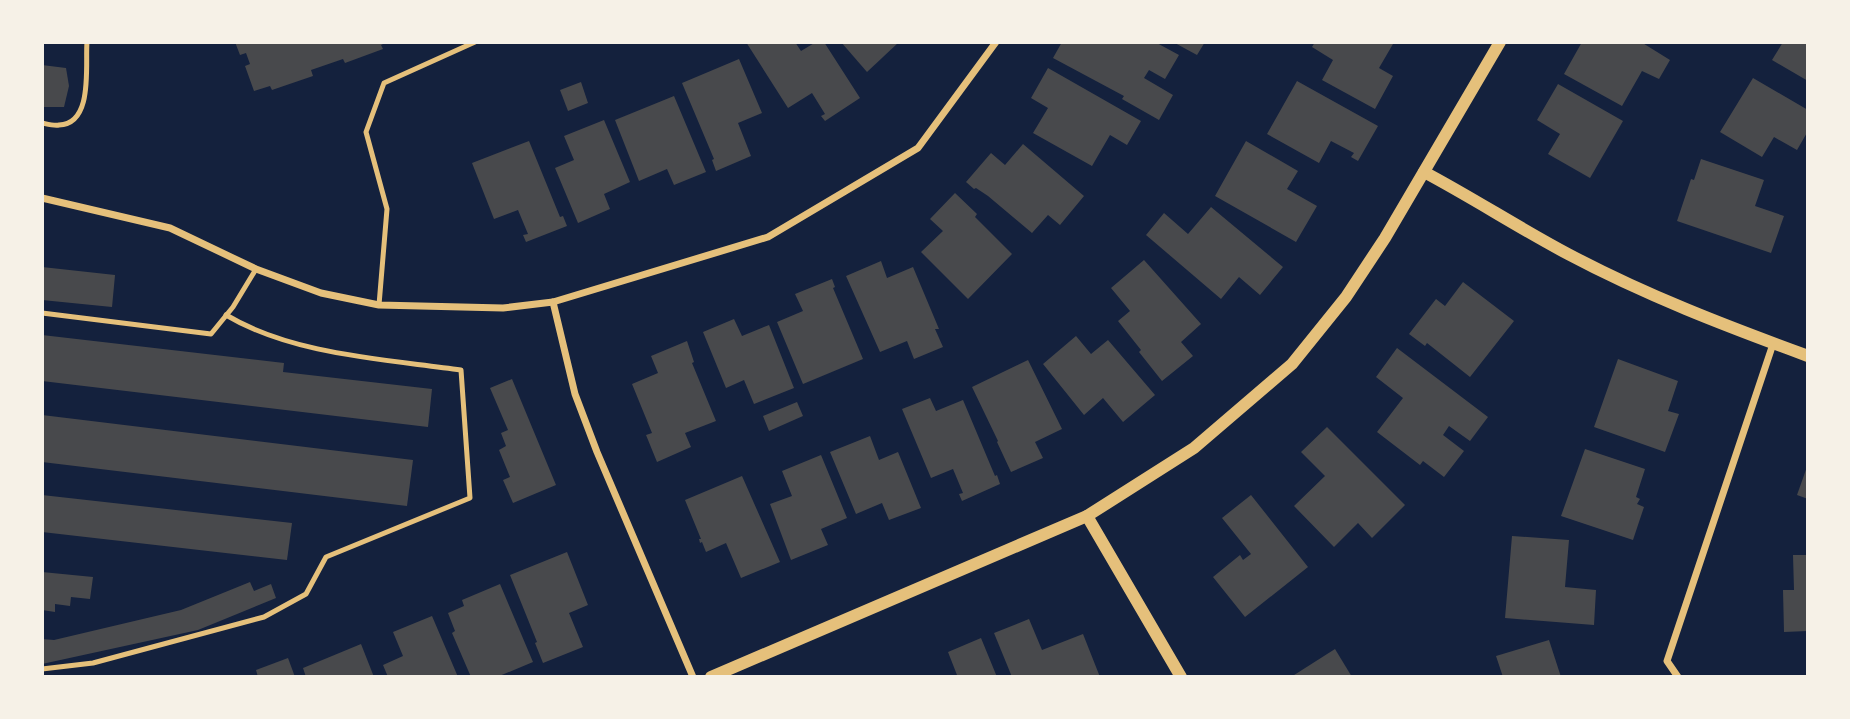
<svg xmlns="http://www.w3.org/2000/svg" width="1850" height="719" viewBox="0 0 1850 719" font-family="'Asap Condensed',sans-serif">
<rect width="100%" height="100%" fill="#14213d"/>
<!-- building -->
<g fill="#48494c">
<path d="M235,42H387L381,45L383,49L345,63L343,59L311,70L313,76L272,90L270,86L254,91L245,66L250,64L246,53L240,55Z"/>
<path d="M746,42H795L801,51L816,42H824L860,98L825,121L821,116L825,114L812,93L788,108Z"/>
<path d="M841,42H899L867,72Z"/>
<path d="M1062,42H1155L1179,55L1165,79L1149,70L1144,78L1173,95L1159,120L1122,99L1124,96L1053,58Z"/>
<path d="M1173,42H1205L1197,55Z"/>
<path d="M1315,42L1393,44L1379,68L1393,76L1375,109L1322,80L1333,60L1312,47Z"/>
<path d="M1582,42H1641L1670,60L1659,79L1642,71L1622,106L1564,74Z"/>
<path d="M1783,42H1808V81L1772,60Z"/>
<path d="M739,59L762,113L738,123L751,156L716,171L712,160L714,159L682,83Z"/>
<path d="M42,65L66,68L69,86L64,107H42Z"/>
<path d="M1048,68L1141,121L1127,145L1110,135L1092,166L1033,133L1048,108L1031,98Z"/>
<path d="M1753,78L1808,110V131L1797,150L1774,137L1762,157L1720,132Z"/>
<path d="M1297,81L1378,126L1358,161L1351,157L1354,153L1331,141L1319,163L1267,134Z"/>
<path d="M581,82L588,103L568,111L560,90Z"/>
<path d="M1558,84L1623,121L1590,178L1548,154L1560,134L1537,120Z"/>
<path d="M674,96L706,172L674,185L667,169L639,181L615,120Z"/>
<path d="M604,120L630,182L604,194L610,209L578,223L555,168L574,160L564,136Z"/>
<path d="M529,141L560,217L563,216L567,226L526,242L523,235L528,234L518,210L494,219L472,163Z"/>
<path d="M1246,141L1298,171L1287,189L1317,206L1296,242L1215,196Z"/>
<path d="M1023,144L1084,196L1060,225L1048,215L1032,233L988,196L976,188L974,189L966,182L991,153L1005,165Z"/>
<path d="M1701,159L1764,180L1755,206L1784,216L1771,253L1677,221L1691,179L1694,180Z"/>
<path d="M955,193L977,214L975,217L1012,254L968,299L921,252L943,231L930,219Z"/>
<path d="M1211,207L1283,267L1260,295L1239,277L1221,299L1146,235L1164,213L1188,234Z"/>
<path d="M1144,260L1201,324L1181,342L1193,356L1162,381L1139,352L1141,350L1118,321L1130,311L1111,288Z"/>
<path d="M881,261L887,278L913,267L939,329H935L943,347L914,359L907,341L880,352L846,276Z"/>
<path d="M42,267L115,275L112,307L42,300Z"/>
<path d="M832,279L835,287L833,288L863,359L803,384L777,322L803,311L795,294Z"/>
<path d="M1463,282L1514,321L1470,377L1427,343L1425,346L1409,334L1436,299L1445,306Z"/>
<path d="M734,319L742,336L769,325L794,388L754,404L744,380L726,388L703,332Z"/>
<path d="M42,335L284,363L283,372L432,389L428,427L42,381Z"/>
<path d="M1076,336L1091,354L1108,340L1155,395L1123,422L1103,398L1084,415L1043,364Z"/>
<path d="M687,341L694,362L692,363L716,421L685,433L691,447L657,462L646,435L652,433L632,384L658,373L651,356Z"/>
<path d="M1397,348L1488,417L1470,441L1449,426L1443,435L1464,451L1444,477L1423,461L1420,465L1377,432L1403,398L1376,377Z"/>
<path d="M1618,359L1678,381L1668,411L1679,414L1665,452L1594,427Z"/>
<path d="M1028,360L1062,429L1035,442L1043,458L1011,472L997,442L998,441L972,387Z"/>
<path d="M512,379L556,485L513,503L503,480L510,477L499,450L506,446L501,433L508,430L490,388Z"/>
<path d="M930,398L936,411L963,400L995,476L997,475L1000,484L962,501L959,494L963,493L953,469L931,478L902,409Z"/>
<path d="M797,402L803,416L769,431L763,416Z"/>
<path d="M42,415L413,460L407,506L42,462Z"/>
<path d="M1327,427L1405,505L1372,538L1358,523L1334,547L1294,506L1325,476L1301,452Z"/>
<path d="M870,436L879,460L898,452L921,508L889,520L882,503L856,514L830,452Z"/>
<path d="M1585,449L1645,469L1636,497L1640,499L1637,504L1644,507L1633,540L1561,516Z"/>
<path d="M821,455L847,518L821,529L828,545L791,560L770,504L792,496L782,471Z"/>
<path d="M1808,464V499L1797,495Z"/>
<path d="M742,476L780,562L741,578L726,543L706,552L702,542L700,543L699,539H701L685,500Z"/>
<path d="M42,495L292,523L287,560L42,532Z"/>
<path d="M1251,495L1308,567L1245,617L1213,577L1240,555L1243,560L1251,554L1222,518Z"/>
<path d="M1512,536L1569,540L1565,587L1596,590L1594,625L1505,618Z"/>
<path d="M567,552L588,605L569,613L583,647L543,663L535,643L537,642L510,575Z"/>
<path d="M1793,555H1808V631L1784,632L1783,590H1794Z"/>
<path d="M42,572L93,577L90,599L71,597L70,606L55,604V612L42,610Z"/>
<path d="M250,582L254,591L271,584L276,598L198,630L42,664V639L54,640L181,610Z"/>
<path d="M500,584L533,662L497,677H471L452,633L455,631L448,613L464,606L462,600Z"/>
<path d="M432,616L458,677H388L383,665L403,656L393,632Z"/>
<path d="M1029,619L1042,650L1083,634L1100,677H1012L994,633Z"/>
<path d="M981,638L997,677H953L957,675L948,652Z"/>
<path d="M1549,640L1561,677H1503L1496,656Z"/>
<path d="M361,644L374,677H306L303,668Z"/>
<path d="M1335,649L1352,677H1291Z"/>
<path d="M288,658L295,677H258L256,670Z"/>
</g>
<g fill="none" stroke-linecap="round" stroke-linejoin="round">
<!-- service -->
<g stroke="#e5c07b" stroke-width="5">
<path d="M42,123C47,124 54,126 59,125C94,124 85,64 87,42"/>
<path d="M379,305L387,209L366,132L384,83L475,42"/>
<path d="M42,313L211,334L233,307L256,269"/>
<path d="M42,669L93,663L264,617L306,594L326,557L470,498L461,370C384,359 293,355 226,315"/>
</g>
<!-- minor -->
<g stroke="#e5c07b" stroke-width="7">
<path d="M42,198L170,228L256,269L321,293L379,305L503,308L553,302L768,237L918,148L996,42"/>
<path d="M553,302L575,394L597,452L693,677"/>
<path d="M1678,677L1667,661L1773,344"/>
</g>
<!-- tertiary -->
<g stroke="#e5c07b" stroke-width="12">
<path d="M1424,172C1473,198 1519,228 1568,254C1645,295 1726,326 1808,356"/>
<path d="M1087,516L1181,677"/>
<path d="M711,677L1087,516L1194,448L1292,364L1346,297L1385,238L1500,42"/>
</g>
</g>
<!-- border -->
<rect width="1850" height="719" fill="none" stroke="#f6f1e7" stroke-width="88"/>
</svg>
